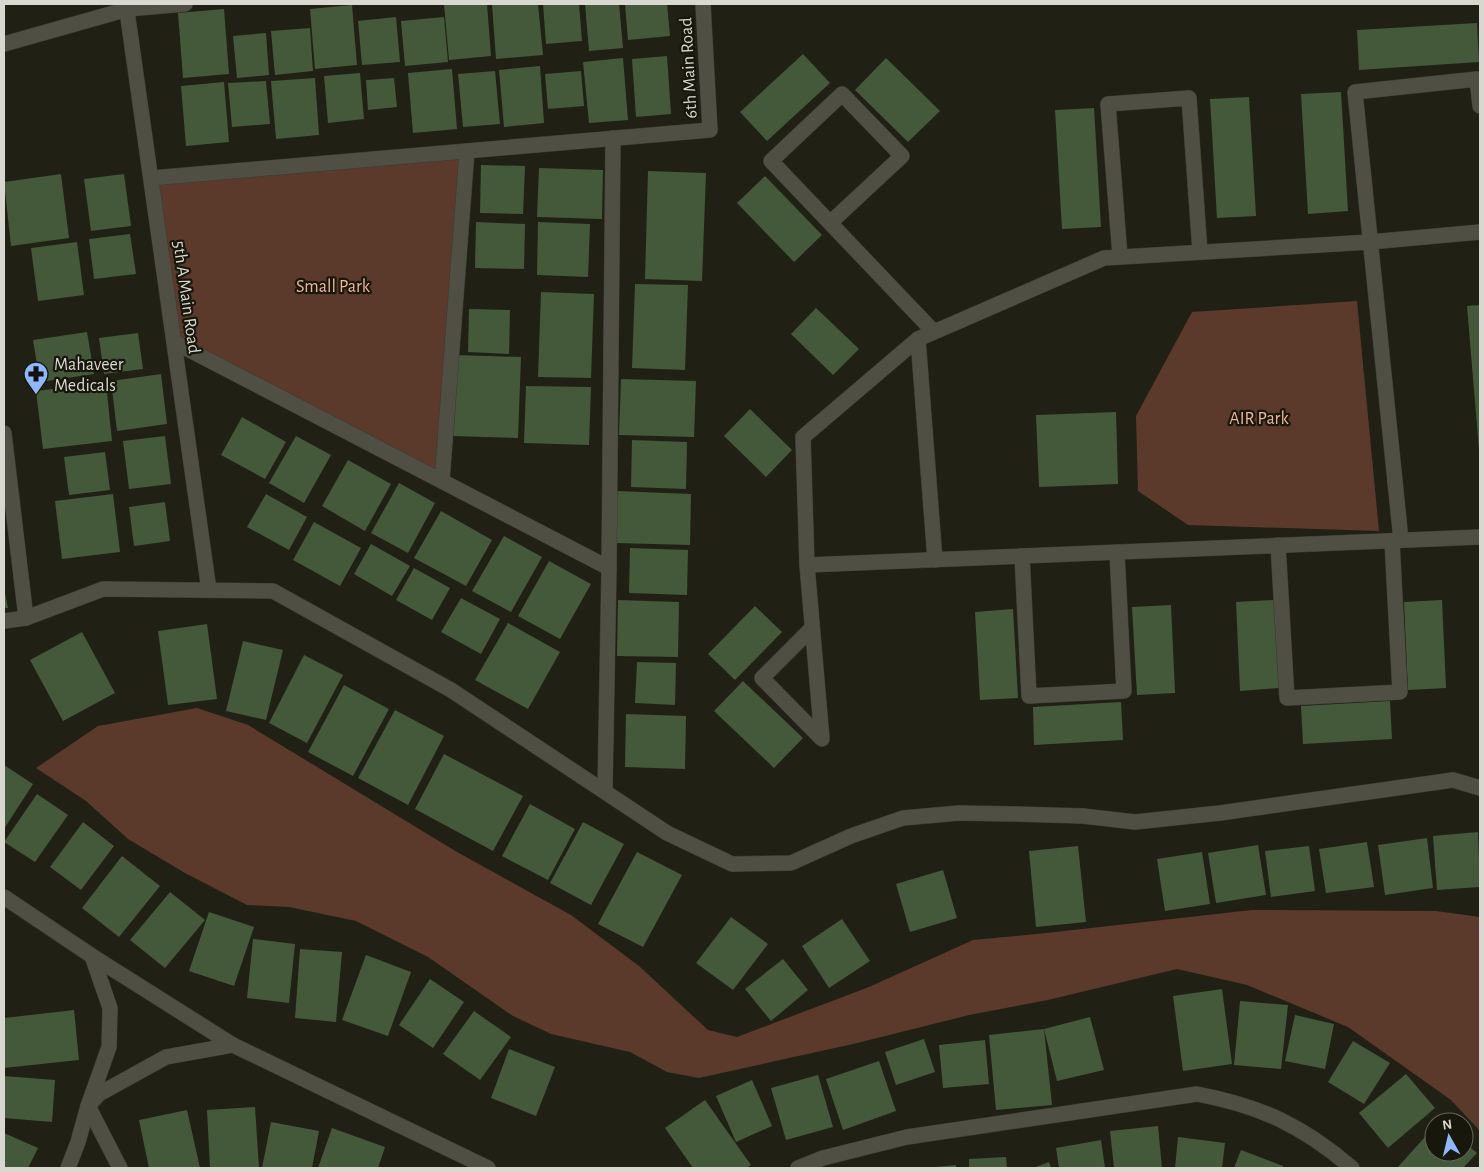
<svg xmlns="http://www.w3.org/2000/svg" width="1484" height="1172" viewBox="0 0 1484 1172" font-family="'Alegreya Sans',sans-serif">
<rect width="100%" height="100%" fill="#202015"/>
<!-- green -->
<g fill="#5b392b">
<path d="M467,151L442,481L174,342L152,178Z"/>
<path d="M1357,301L1379,531L1188,525L1138,491L1136,416L1192,312Z"/>
<path d="M197,708L248,725L457,852L571,915L639,966L708,1030L737,1037L869,987L973,940L1046,933L1252,910L1436,911L1480,917V1131L1451,1100L1348,1027L1247,985L1177,969L1048,1000L969,1015L853,1044L699,1078L667,1072L630,1052L551,1034L513,1016L428,957L356,921L289,907L247,905L185,873L128,839L86,801L36,768L98,726Z"/>
</g>
<!-- building -->
<g fill="#44583a">
<path d="M444,4H487L491,56L449,60Z"/>
<path d="M492,4H538L543,55L496,59Z"/>
<path d="M543,4H579L582,41L546,44Z"/>
<path d="M585,4H619L623,48L589,51Z"/>
<path d="M625,4H667L670,36L628,40Z"/>
<path d="M352,5L357,65L315,69L310,9Z"/>
<path d="M224,9L229,74L183,78L178,13Z"/>
<path d="M396,17L400,62L362,65L358,21Z"/>
<path d="M444,17L448,62L405,66L401,21Z"/>
<path d="M1477,23L1479,62L1359,70L1357,30Z"/>
<path d="M310,28L313,71L275,75L271,31Z"/>
<path d="M266,33L269,75L237,78L233,36Z"/>
<path d="M803,54L830,83L767,141L740,112Z"/>
<path d="M667,56L671,114L636,117L632,59Z"/>
<path d="M623,58L628,120L589,123L583,62Z"/>
<path d="M886,58L940,111L908,142L855,90Z"/>
<path d="M540,66L544,123L504,127L499,70Z"/>
<path d="M452,69L457,129L413,133L408,73Z"/>
<path d="M495,71L500,124L463,127L458,74Z"/>
<path d="M581,71L584,106L548,109L545,74Z"/>
<path d="M360,73L364,119L328,123L324,76Z"/>
<path d="M315,78L319,135L276,139L271,81Z"/>
<path d="M394,78L397,107L368,110L366,80Z"/>
<path d="M266,81L270,124L232,127L228,83Z"/>
<path d="M224,82L229,142L186,146L181,86Z"/>
<path d="M1341,92L1348,211L1308,214L1301,94Z"/>
<path d="M1249,97L1256,216L1217,218L1210,99Z"/>
<path d="M1094,108L1101,227L1062,229L1055,110Z"/>
<path d="M481,165L525,166L523,214L480,213Z"/>
<path d="M539,168L603,170L602,219L537,217Z"/>
<path d="M648,171L706,173L702,281L645,279Z"/>
<path d="M61,174L69,238L11,246L4,182Z"/>
<path d="M124,174L131,226L91,231L84,179Z"/>
<path d="M765,176L822,235L794,262L737,203Z"/>
<path d="M476,222L525,224L524,269L475,268Z"/>
<path d="M538,222L590,224L588,277L537,275Z"/>
<path d="M130,234L136,274L94,279L89,239Z"/>
<path d="M77,242L84,295L38,301L31,248Z"/>
<path d="M635,284L688,285L685,370L632,368Z"/>
<path d="M541,292L594,294L591,378L538,377Z"/>
<path d="M1480,305V449L1479,450L1467,306Z"/>
<path d="M816,308L859,349L833,375L791,334Z"/>
<path d="M469,309L510,310L509,354L468,352Z"/>
<path d="M87,332L94,374L40,382L33,340Z"/>
<path d="M138,333L143,369L104,374L99,338Z"/>
<path d="M455,355L521,357L518,438L453,436Z"/>
<path d="M161,374L167,424L117,431L111,381Z"/>
<path d="M621,379L696,381L694,437L619,435Z"/>
<path d="M106,383L112,441L43,449L36,391Z"/>
<path d="M526,386L591,387L589,445L524,443Z"/>
<path d="M750,409L792,450L766,477L724,436Z"/>
<path d="M1116,412L1118,484L1039,487L1036,415Z"/>
<path d="M242,417L286,442L265,479L221,455Z"/>
<path d="M165,436L171,484L129,489L123,441Z"/>
<path d="M296,436L331,455L304,503L269,483Z"/>
<path d="M632,440L687,442L686,489L631,487Z"/>
<path d="M105,452L110,490L69,495L64,457Z"/>
<path d="M348,460L391,484L365,531L322,506Z"/>
<path d="M399,483L435,503L408,553L371,533Z"/>
<path d="M616,491L691,494L690,545L615,543Z"/>
<path d="M113,494L120,552L62,559L55,501Z"/>
<path d="M266,494L307,517L289,550L247,527Z"/>
<path d="M165,502L170,541L134,546L129,507Z"/>
<path d="M441,511L492,540L466,586L414,558Z"/>
<path d="M314,522L361,548L340,586L293,560Z"/>
<path d="M504,536L542,557L511,612L472,591Z"/>
<path d="M371,544L410,566L392,596L354,574Z"/>
<path d="M630,548L688,550L687,595L629,593Z"/>
<path d="M549,561L591,584L560,639L518,616Z"/>
<path d="M414,568L450,588L432,620L396,600Z"/>
<path d="M4,588L8,608H4Z"/>
<path d="M461,598L500,619L481,654L441,632Z"/>
<path d="M618,600L679,602L678,657L617,656Z"/>
<path d="M1274,600L1279,688L1240,691L1236,602Z"/>
<path d="M1442,600L1446,688L1408,690L1404,602Z"/>
<path d="M1171,605L1175,693L1137,695L1132,607Z"/>
<path d="M755,606L782,632L735,680L708,654Z"/>
<path d="M1013,609L1018,698L980,700L975,612Z"/>
<path d="M508,623L560,652L528,709L475,680Z"/>
<path d="M207,624L217,699L168,705L158,631Z"/>
<path d="M82,632L115,693L63,721L30,660Z"/>
<path d="M243,641L283,650L266,720L226,711Z"/>
<path d="M304,655L343,675L307,743L269,723Z"/>
<path d="M637,662L676,663L675,705L635,703Z"/>
<path d="M743,681L803,738L774,768L714,711Z"/>
<path d="M344,685L389,709L353,776L308,752Z"/>
<path d="M1390,701L1392,739L1303,744L1301,706Z"/>
<path d="M1121,702L1123,740L1034,745L1033,707Z"/>
<path d="M395,710L444,736L408,805L358,778Z"/>
<path d="M626,714L686,716L685,769L625,767Z"/>
<path d="M444,754L523,796L493,851L415,809Z"/>
<path d="M4,765L33,784L4,829Z"/>
<path d="M37,794L68,815L35,862L4,842Z"/>
<path d="M530,804L575,829L548,880L502,856Z"/>
<path d="M83,822L114,846L81,890L50,867Z"/>
<path d="M583,822L624,844L591,905L550,883Z"/>
<path d="M1478,832L1480,887L1437,890L1433,836Z"/>
<path d="M1427,838L1433,888L1385,895L1378,845Z"/>
<path d="M1367,842L1374,887L1326,893L1319,849Z"/>
<path d="M1258,845L1266,895L1216,903L1208,853Z"/>
<path d="M1078,846L1086,922L1036,927L1029,851Z"/>
<path d="M1309,846L1315,891L1271,897L1265,851Z"/>
<path d="M637,852L682,875L643,947L598,924Z"/>
<path d="M1202,852L1210,904L1165,911L1157,859Z"/>
<path d="M122,856L160,886L119,937L82,908Z"/>
<path d="M943,870L957,918L910,932L896,884Z"/>
<path d="M170,892L205,920L165,968L130,940Z"/>
<path d="M209,912L254,927L234,986L189,971Z"/>
<path d="M731,917L768,944L733,990L696,963Z"/>
<path d="M842,919L870,961L829,988L802,946Z"/>
<path d="M253,939L295,944L289,1003L247,998Z"/>
<path d="M300,949L342,952L336,1022L295,1018Z"/>
<path d="M366,955L411,972L388,1036L342,1020Z"/>
<path d="M783,959L808,990L771,1021L745,989Z"/>
<path d="M430,979L464,1002L433,1048L399,1025Z"/>
<path d="M1222,989L1232,1064L1183,1071L1173,996Z"/>
<path d="M1240,1001L1288,1005L1281,1069L1234,1065Z"/>
<path d="M74,1010L79,1060L4,1068V1018Z"/>
<path d="M474,1011L511,1037L480,1080L443,1054Z"/>
<path d="M1295,1015L1334,1024L1325,1069L1285,1061Z"/>
<path d="M1090,1017L1104,1070L1057,1081L1044,1029Z"/>
<path d="M1044,1029L1052,1105L996,1110L989,1035Z"/>
<path d="M924,1039L935,1072L896,1085L885,1052Z"/>
<path d="M985,1040L989,1084L943,1088L939,1045Z"/>
<path d="M1353,1041L1390,1063L1364,1104L1328,1082Z"/>
<path d="M509,1049L555,1067L536,1116L491,1098Z"/>
<path d="M879,1061L896,1111L843,1130L826,1079Z"/>
<path d="M1406,1074L1435,1108L1388,1148L1359,1113Z"/>
<path d="M818,1075L833,1127L786,1140L771,1088Z"/>
<path d="M4,1076L55,1080L52,1122L4,1118Z"/>
<path d="M752,1080L772,1126L736,1142L716,1096Z"/>
<path d="M705,1100L751,1165L746,1168H693L665,1128Z"/>
<path d="M255,1107L259,1168H210L207,1110Z"/>
<path d="M187,1110L200,1168H149L139,1120Z"/>
<path d="M271,1122L319,1131L312,1168H262Z"/>
<path d="M1158,1126L1162,1168H1114L1110,1131Z"/>
<path d="M1434,1127V1152H1464V1142L1477,1153L1463,1168H1397Z"/>
<path d="M332,1128L385,1147L378,1168H318Z"/>
<path d="M4,1133L38,1148L28,1168H4Z"/>
<path d="M1178,1137L1225,1143L1222,1168H1175Z"/>
<path d="M1101,1140L1105,1168H1059L1056,1148Z"/>
<path d="M1241,1150L1283,1166V1168H1234Z"/>
<path d="M1006,1157L1007,1168H969V1159Z"/>
<path d="M1049,1162L1051,1168H1033Z"/>
<path d="M956,1165V1168H935V1167Z"/>
</g>
<g fill="none" stroke-linecap="round" stroke-linejoin="round">
<defs>
<g id="minor">
<path d="M126,4L209,590"/>
<path d="M4,44L128,9L185,4"/>
<path d="M152,178L710,130L703,4"/>
<path d="M830,223L902,156L842,94L771,161L934,332"/>
<path d="M1120,256L1108,104L1189,98L1200,252"/>
<path d="M918,339L935,560"/>
<path d="M174,342L609,568"/>
<path d="M4,433L26,618"/>
<path d="M442,481L467,151"/>
<path d="M1401,540L1355,92L1477,79L1480,106"/>
<path d="M1278,545L1287,698L1400,692L1392,541"/>
<path d="M1022,556L1029,696L1124,691L1117,553"/>
<path d="M807,565L1480,537"/>
<path d="M4,621L26,618L103,589L273,591L451,690L667,833L732,864L791,863L851,836L903,818L959,813L1014,814L1083,816L1135,822L1220,813L1453,780L1480,788"/>
<path d="M812,628L762,678L822,739L807,565L803,437L918,339L1104,258L1370,242L1480,232"/>
<path d="M605,790L609,568L613,138"/>
<path d="M4,897L92,956L233,1045L488,1168"/>
<path d="M92,956L110,1008L109,1047L88,1106L120,1168"/>
<path d="M68,1168L78,1142L88,1106L99,1094L166,1057L233,1045"/>
<path d="M798,1168L823,1158L907,1137L1197,1094C1261,1106 1303,1126 1352,1168"/>
</g>
</defs>
<!-- minor casing -->
<use href="#minor" stroke="#3b3b34" stroke-width="16"/>
<!-- minor -->
<use href="#minor" stroke="#504f43" stroke-width="15"/>
</g>
<!-- icons -->
<defs>
<symbol id="pharmacy-pin" viewBox="-11 -11 22 30"><path d="M0 17L-7.5 6A9.5 9.5 0 1 1 7.5 6Z" fill="#8db9fc" stroke="#17170c"/><path d="M-2-6h4v4h4v4h-4v4h-4v-4h-4v-4h4Z" fill="#111"/></symbol>
</defs>
<g fill-rule="evenodd">
<use href="#pharmacy-pin" x="22" y="360" width="28" height="38"/>
</g>
<g text-anchor="middle" stroke-width="4.5" stroke-linejoin="round" paint-order="stroke">
<!-- street labels -->
<g font-size="18" fill="#d8d8d1" stroke="#17170c">
<text transform="translate(688 68) rotate(-93)" y="6">6th Main Road</text>
<text transform="translate(187 297) rotate(82)" y="6">5th A Main Road</text>
</g>
<!-- park labels -->
<g font-size="18" fill="#f4b498" stroke="#17170c">
<text x="333" y="292">Small Park</text>
<text x="1259" y="424">AIR Park</text>
</g>
<!-- poi labels -->
<g font-size="18" fill="#d8d8d1" stroke="#17170c" text-anchor="start">
<text x="54" y="370">Mahaveer<tspan x="54" dy="21">Medicals</tspan></text>
</g>
</g>
<!-- border -->
<rect width="1484" height="1172" fill="none" stroke="#d8d8d1" stroke-width="10"/>
<!-- north arrow -->
<g transform="translate(1449 1137) rotate(352)"><circle r="24" fill="#17170c" stroke="#64645b"/>
<path d="M0-4L9 19L0 12L-9 19Z" fill="#8db9fc"/>
<text y="-8" font-size="14" font-weight="bold" text-anchor="middle" fill="#d8d8d1">N</text>
</g>
</svg>
